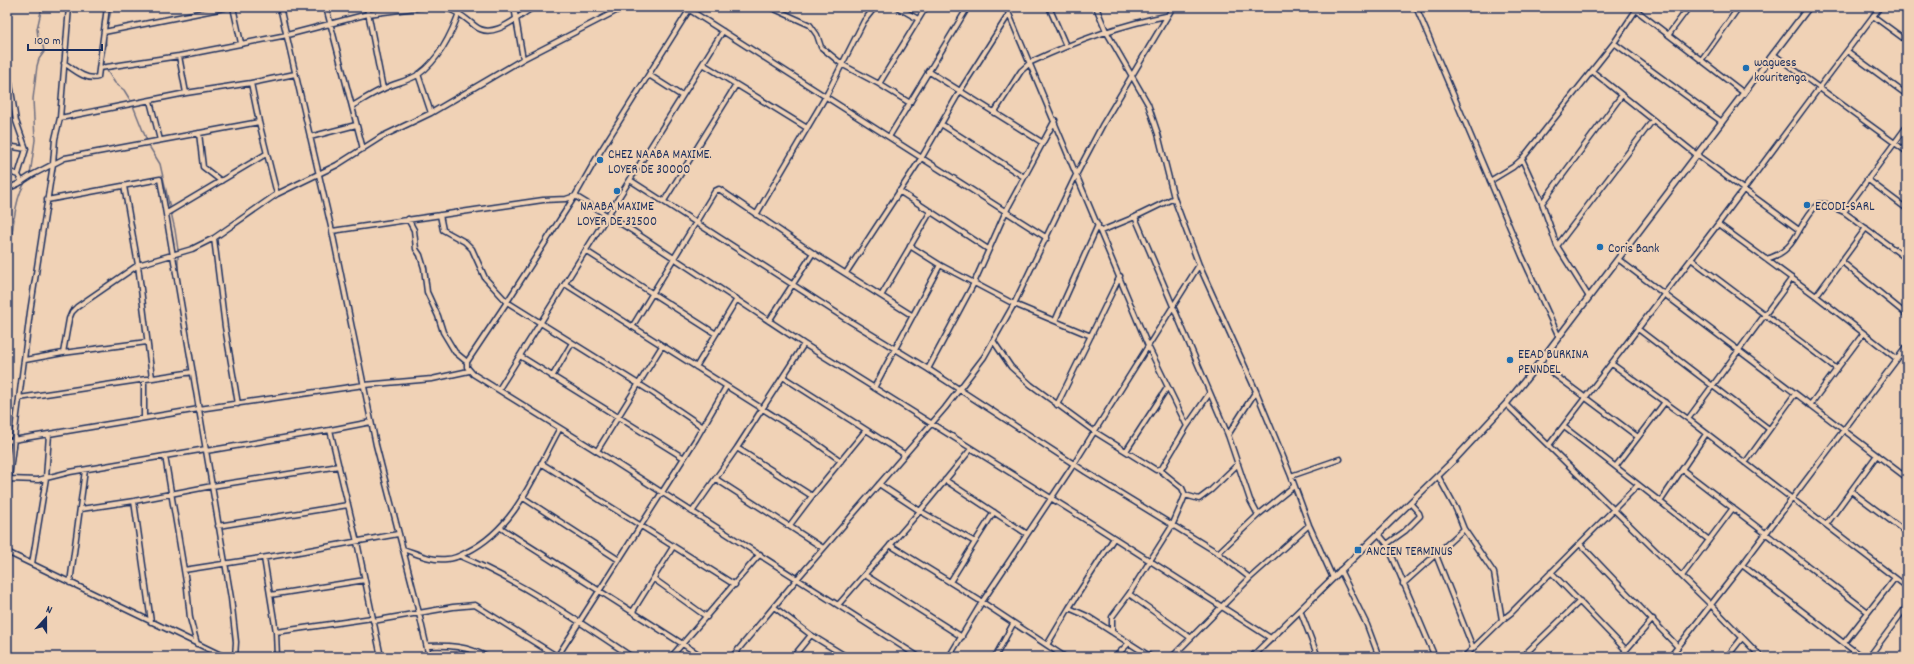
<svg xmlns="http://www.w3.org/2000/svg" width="1914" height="664" font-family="Dekko,sans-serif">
	<rect width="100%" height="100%" fill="#f0d2b6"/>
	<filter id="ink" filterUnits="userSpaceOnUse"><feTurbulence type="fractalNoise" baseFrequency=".025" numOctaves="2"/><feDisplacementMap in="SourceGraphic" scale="8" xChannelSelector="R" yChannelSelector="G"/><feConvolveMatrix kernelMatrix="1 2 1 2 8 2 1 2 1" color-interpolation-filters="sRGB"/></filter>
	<g filter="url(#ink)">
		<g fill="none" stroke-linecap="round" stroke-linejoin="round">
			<!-- stream -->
			<path stroke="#6f6f81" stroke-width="1.5" d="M 106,31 L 112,7
				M 105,35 L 106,45 L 103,60 L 106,69 L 115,83 L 124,90 L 132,103 L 149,146 L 160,164 L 175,230 L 178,250 L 178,274
				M 30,175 L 35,140 L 33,99 L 37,66 L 39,59 L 44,52 L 43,46 L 38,37 L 37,29 L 42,7
				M 7,273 C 12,248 12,198 27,180"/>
			<!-- minor casing -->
			<g stroke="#1b2f5e" stroke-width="7">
				<path id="minor" d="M 233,7 L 241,43
					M 280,7 L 332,231 L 376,445 L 415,596 L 429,657
					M 326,7 L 363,149
					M 367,7 L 383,89
					M 443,7 C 458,12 463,16 475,26 C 493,41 518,16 534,7
					M 514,7 L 523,59
					M 685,7 L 1047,238
					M 691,7 L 600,152 L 575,196 L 507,302 L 467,362 L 467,367 L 473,374 L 616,463 L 919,657
					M 770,7 L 810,25 L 817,35 L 821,47 L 843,65 L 879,84 L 910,103
					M 897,7 L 918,19
					M 1006,7 L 1148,346 L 1187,426
					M 1049,7 L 1066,46
					M 1096,7 L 1106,31 L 1148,104 L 1158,134 L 1174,198 L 1199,265 L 1256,391 L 1291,476 L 1309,525 L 1333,578
					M 1416,7 L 1522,256 L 1559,337
					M 1636,10 L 1744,93
					M 1873,16 L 1907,41
					M 104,32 L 229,7
					M 1669,34 L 1689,7
					M 1614,43 L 1722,122
					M 1847,51 L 1907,95
					M 1773,54 L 1907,152
					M 179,56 L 186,93
					M 1702,59 L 1739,7
					M 64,63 C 73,69 86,81 98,77 L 107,7
					M 703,64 L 807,128
					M 100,68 L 179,56 L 287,35 L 368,14 L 423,7
					M 928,71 L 1043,143
					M 1592,71 L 1697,155 L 1799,230
					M 418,74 L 431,113
					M 649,75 L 682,96
					M 7,77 L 10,84 L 16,121 L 26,149 L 18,175
					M 879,84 L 926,7
					M 150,101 L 160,140
					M 352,106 C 363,100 373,93 385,88 C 395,83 409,81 419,74 C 440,59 453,31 461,7
					M 994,113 L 1021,71 L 1031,62 C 1074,42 1119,25 1166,16
					M 60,118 L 186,93 L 251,83
					M 941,124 L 1024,177
					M 199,133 L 203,167 L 221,181
					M 310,137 L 356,125
					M 889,137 L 968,7
					M 7,146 L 26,149
					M 1522,159 L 1542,203 L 1557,246 L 1589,297
					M 7,171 L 18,175 L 22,182
					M 1867,179 L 1907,209
					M 630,180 L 843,317 L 928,369 L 1086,472 L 1218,553 L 1250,578
					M 1490,181 L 1513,167 L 1522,159 L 1614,43 L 1638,7
					M 124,186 L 138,265 L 152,378
					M 7,189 L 18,184 L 32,175 L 65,158 L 259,122
					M 899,191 L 988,249
					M 277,194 L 259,122 L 251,83 L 295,74
					M 47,200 L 160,179 L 231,598 L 236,642 L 235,657
					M 664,201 L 736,85
					M 1542,203 L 1622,95
					M 1844,212 L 1907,259
					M 167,213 L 266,154
					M 440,215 L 443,230 L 465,242 L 472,249 L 485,278 L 507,302 L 653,393 L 703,427
					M 756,215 L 826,96 L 864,21 L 875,7
					M 1135,217 L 1228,435 L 1250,500 L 1258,515
					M 408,219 L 414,230 L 416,249 L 420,255 L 424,268 L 427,292 L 438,316 L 443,332 L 455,352 L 467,362
					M 1718,224 L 1816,296 L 1897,359
					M 332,231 L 543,200 L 566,199 L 575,196 L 633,231 L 804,344 L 1094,525 L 1272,639
					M 1101,231 L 1135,217 L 1174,198
					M 214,238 L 225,327 L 238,404
					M 910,246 L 940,265 L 1014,304 L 1091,336
					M 1557,246 L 1653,120
					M 586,251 L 716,334
					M 1618,259 L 1907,478
					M 1691,259 L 1837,369
					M 1766,259 C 1799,251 1796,224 1818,204 L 1826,204 L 1844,212 L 1907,126
					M 1841,261 L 1907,315
					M 846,273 L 922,157 L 960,91 L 1009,14
					M 565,284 L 812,440 L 841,461
					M 881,296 L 931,211
					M 1816,296 L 1866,228
					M 769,321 L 813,253
					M 1055,321 L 1098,225
					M 632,327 L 715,191 L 719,189 L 813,253 L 913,316
					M 1638,329 L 1769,429
					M 994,342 L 1011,367 L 1031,385 L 1095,432 L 1156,470 L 1162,468 L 1187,426 L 1209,394
					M 63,353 L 69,319 L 72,312 L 77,307 L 138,265 L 192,249 L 214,238 L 277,194 L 337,165 L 381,137 L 431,113 L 523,59 L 624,7
					M 520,356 L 684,458
					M 25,360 L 63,353 L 147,342
					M 1539,363 L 1638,437
					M 1612,364 L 1688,419 L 1907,587
					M 696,367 L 737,299
					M 928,369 L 974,283 L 1006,211 L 1055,120
					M 552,377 L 572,343
					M 783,377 L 904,454
					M 874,388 L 940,265
					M 499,389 L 723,31
					M 19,398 L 193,372
					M 1506,404 L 1710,604 L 1761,657
					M 1057,405 L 1120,276
					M 1810,405 L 1863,334
					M 144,418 L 144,380
					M 1688,419 L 1792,278
					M 1564,427 C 1613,464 1660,502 1709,540
					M 330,430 L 371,422
					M 1228,435 L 1256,391
					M 7,441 L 199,409 L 364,385 L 432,379 L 469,371
					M 1549,445 L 1718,224 L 1819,88 L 1880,7
					M 737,448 L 812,496
					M 206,451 L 330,430 L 357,542 L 381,657
					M 597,451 L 662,346
					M 1126,451 L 1167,388
					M 165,456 L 187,588 L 190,618 L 197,644
					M 541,463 L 735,585
					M 1745,463 L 1795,394
					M 1616,466 L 1665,402
					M 1683,470 L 1868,612
					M 1291,476 L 1340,459
					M 1438,476 L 1456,509 L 1464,529 L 1494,573 L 1502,620
					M 9,479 L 38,480 L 70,472 L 206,449
					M 716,479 L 823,548
					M 945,480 L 1027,534
					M 879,484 L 920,511 L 975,542 L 950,582
					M 1851,491 L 1907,533
					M 7,494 L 30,312 L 53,164 L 55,139 L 60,118 L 69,7
					M 1185,495 L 1199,499 L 1211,490 L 1238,464
					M 522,497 L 619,560
					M 134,501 L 151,622
					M 1660,502 L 1706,434
					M 81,509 L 134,501 L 212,486 L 339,466
					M 692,512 L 737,448 L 804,344
					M 790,525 L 812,496 L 866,430
					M 1826,525 L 1877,455
					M 218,526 L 348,505
					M 501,528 L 703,657
					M 1378,533 L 1387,544 L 1435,657
					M 975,542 L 994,512
					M 1387,544 L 1405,531 L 1420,516 L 1419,513 L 1410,503
					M 1580,544 L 1678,647
					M 890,545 L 982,602 L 1065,657
					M 403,549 C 418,554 431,561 447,559 C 454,559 460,556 467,552 C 516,528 535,473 560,428
					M 7,552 L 225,657
					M 1218,553 L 1258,515 L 1294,486
					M 1436,555 L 1473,648
					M 460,556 C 521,582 577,620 632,657
					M 264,558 L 276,632 L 277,657
					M 32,564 L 46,478 L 49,434
					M 1742,565 L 1862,657
					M 184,570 L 293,553 L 398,534
					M 1340,570 L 1367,625 L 1379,657
					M 1551,572 L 1626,650 L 1653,619
					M 865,575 L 962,637
					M 1682,576 L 1733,508
					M 654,579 L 707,617
					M 70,583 L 85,470
					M 1403,584 L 1464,529
					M 1129,594 L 1191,638
					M 270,595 L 365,580
					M 838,605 L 920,511 L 971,449
					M 774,607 L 811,635 L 847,657
					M 1069,608 L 1087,616 L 1151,657
					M 1300,610 L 1318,657
					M 633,611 L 673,547
					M 373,621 L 453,607 L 475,605 L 558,657
					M 276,632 L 372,618
					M 1112,632 L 1112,617 L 1129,594 L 1172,526 L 1182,503 L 1185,495 L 1182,488 L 1160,470
					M 1844,643 L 1895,578
					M 1047,645 L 1069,608 L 1114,538
					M 427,646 C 448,645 468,646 487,657
					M 557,657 L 696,439 L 726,387
					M 671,657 L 760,554
					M 732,657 L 797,579 L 945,408 L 984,357 L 1014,304 L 1076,175 L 1103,124 L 1173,7
					M 793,657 L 811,635
					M 949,657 L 982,602 L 1074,464 L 1199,265
					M 995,657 L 1013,624
					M 1115,657 L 1128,644
					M 1172,657 L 1250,578 L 1309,525
					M 1464,657 L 1502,620 L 1511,613 L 1638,485
					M 1522,657 L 1580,601
					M 1621,657 L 1626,650
					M 1670,657 L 1742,565 L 1907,346
					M 1727,657 L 1742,638
					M 1869,657 L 1907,606
					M 1905,657 L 1907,655"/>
			</g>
			<!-- tertiary casing -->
			<g stroke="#1b2f5e" stroke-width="8">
				<path id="tertiary" d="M 1252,657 L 1455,459 L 1506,404 L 1539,363 L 1809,7"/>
			</g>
			<!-- minor -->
			<use href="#minor" stroke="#f0d2b6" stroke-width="4"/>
			<!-- tertiary -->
			<use href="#tertiary" stroke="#f0d2b6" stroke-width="5"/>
		</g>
	</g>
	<!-- markers -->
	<g fill="#1f6fb2" stroke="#f0d2b6" stroke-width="1.5">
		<circle cx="1746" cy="68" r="4"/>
		<circle cx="600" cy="160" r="4"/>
		<circle cx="617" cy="191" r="4"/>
		<circle cx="1807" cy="205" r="4"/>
		<circle cx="1600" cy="247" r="4"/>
		<circle cx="1510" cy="360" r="4"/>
		<rect x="1354" y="546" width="8" height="8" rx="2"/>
	</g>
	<g text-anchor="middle" stroke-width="4" stroke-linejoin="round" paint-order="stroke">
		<!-- poi labels -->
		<g font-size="13" fill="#1b2f5e" stroke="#f0d2b6" text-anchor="start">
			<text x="1754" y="66">waguess<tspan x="1754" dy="15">kouritenga</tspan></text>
			<text x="608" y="158">CHEZ NAABA MAXIME.<tspan x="608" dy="15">LOYER DE 30000</tspan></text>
			<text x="617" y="210" text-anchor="middle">NAABA MAXIME<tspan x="617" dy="15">LOYER DE 32500</tspan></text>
			<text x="1815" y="210">ECODI-SARL</text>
			<text x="1608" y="252">Coris Bank</text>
			<text x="1518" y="358">EEAD BURKINA<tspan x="1518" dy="15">PENNDEL</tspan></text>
			<text x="1366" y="555">ANCIEN TERMINUS</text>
		</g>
	</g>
	<!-- margin -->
	<rect width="1914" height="664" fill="none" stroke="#f0d2b6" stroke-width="24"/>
	<rect x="12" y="12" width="1890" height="640" fill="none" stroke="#1b2f5e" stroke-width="1.5" filter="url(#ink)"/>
	<!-- north arrow -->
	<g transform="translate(46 618) rotate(21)" stroke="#f0d2b6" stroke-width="3" paint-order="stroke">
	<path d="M0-3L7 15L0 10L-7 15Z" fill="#1b2f5e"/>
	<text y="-6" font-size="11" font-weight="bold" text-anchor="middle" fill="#1b2f5e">N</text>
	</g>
	<!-- scale -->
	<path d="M28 44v6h74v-6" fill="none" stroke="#1b2f5e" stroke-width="2"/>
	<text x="34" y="44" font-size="12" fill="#1b2f5e" stroke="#f0d2b6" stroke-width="3" paint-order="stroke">100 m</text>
</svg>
